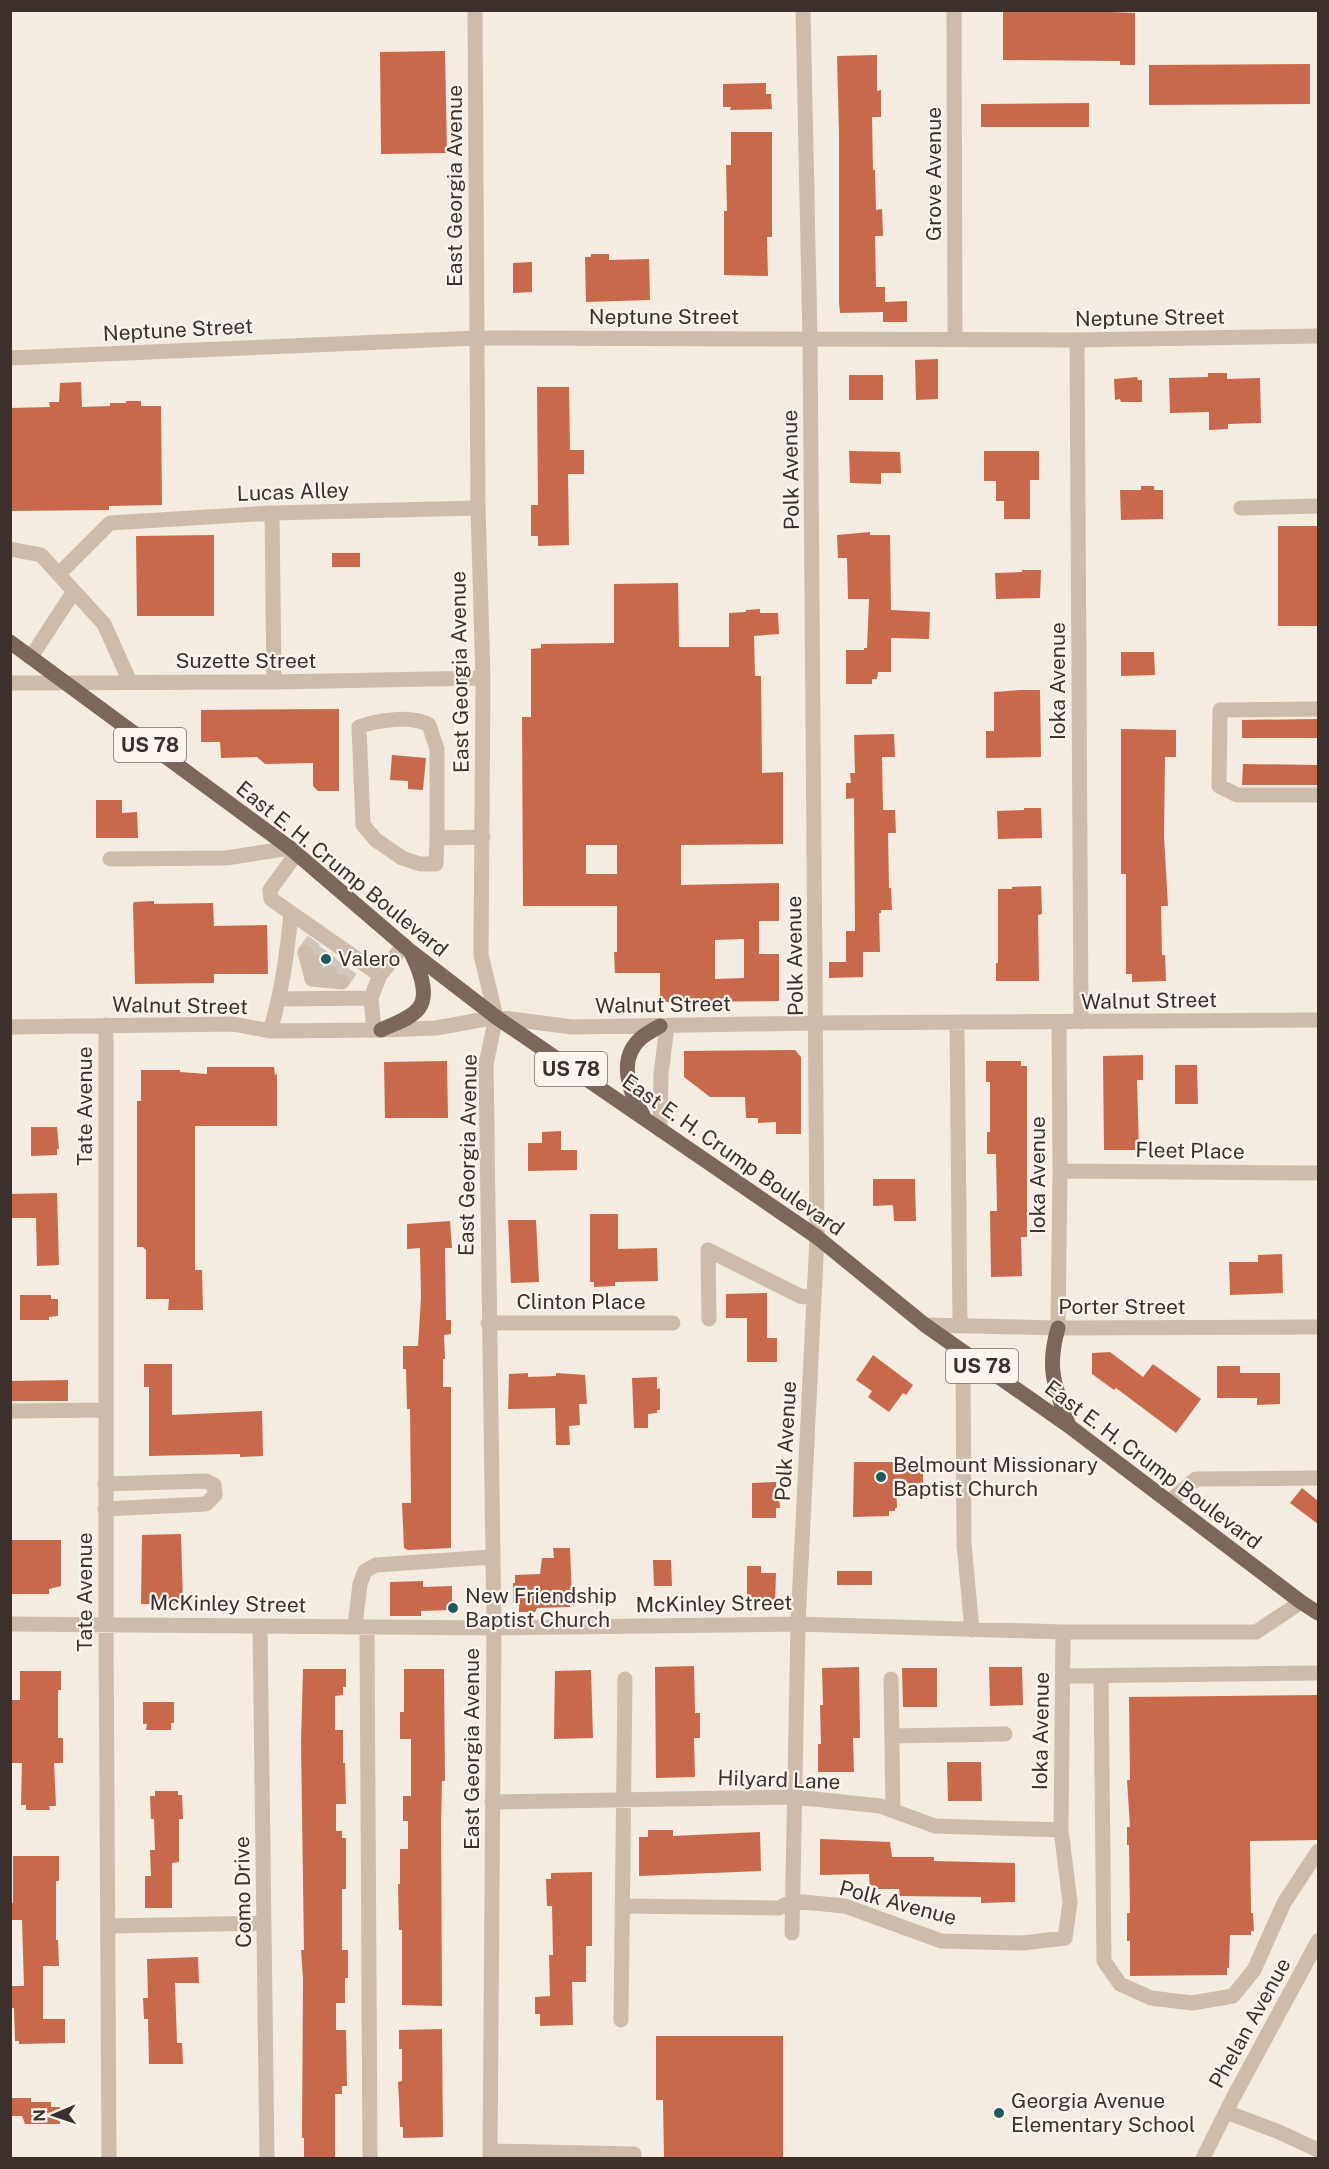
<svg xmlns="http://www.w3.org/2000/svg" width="1329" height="2169" font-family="'Public Sans',sans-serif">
	<rect width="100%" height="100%" fill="#f4ebe1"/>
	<!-- building -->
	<path fill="#c8694b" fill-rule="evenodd" d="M 1059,10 L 1135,13 L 1135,65 L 1120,65 L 1120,61 L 1003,60 L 1003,11 Z
		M 445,51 L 447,153 L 381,154 L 380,52 Z
		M 877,55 L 877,91 L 881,90 L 881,117 L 872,117 L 873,170 L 875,170 L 876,210 L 882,209 L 883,236 L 875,236 L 876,287 L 885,287 L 885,302 L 907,301 L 907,322 L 883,322 L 883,312 L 840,313 L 839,303 L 839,133 L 837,56 Z
		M 1310,64 L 1310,104 L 1149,105 L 1149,65 Z
		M 766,83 L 766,94 L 771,94 L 772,109 L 730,110 L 731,107 L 723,107 L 723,84 Z
		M 1089,103 L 1089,127 L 981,127 L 981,104 Z
		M 731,132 L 772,132 L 772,237 L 767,237 L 768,276 L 724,275 L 724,211 L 727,211 L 726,165 L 731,165 Z
		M 591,254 L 609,254 L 609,260 L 649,259 L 650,300 L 586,302 L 585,257 L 591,257 Z
		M 532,262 L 532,292 L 513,293 L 513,263 Z
		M 938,359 L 938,399 L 916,400 L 915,360 Z
		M 1208,373 L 1227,373 L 1227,379 L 1260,378 L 1261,423 L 1228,424 L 1228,429 L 1209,430 L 1209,412 L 1170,413 L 1169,378 L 1208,377 Z
		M 849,375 L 883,375 L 883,400 L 849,400 Z
		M 1137,377 L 1138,380 L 1142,380 L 1142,402 L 1121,402 L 1120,399 L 1115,400 L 1114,379 Z
		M 81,382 L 82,407 L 110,406 L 110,403 L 126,403 L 126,401 L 141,401 L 141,406 L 161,406 L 162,505 L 109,506 L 109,510 L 10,511 L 10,408 L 50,407 L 49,402 L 59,402 L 60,383 Z
		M 537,387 L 569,387 L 570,450 L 584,450 L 584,474 L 568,474 L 569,545 L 538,546 L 538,536 L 531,536 L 531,505 L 538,505 Z
		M 849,451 L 900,452 L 901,473 L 881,473 L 881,484 L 850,483 Z
		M 984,451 L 1039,451 L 1039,480 L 1030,480 L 1030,519 L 1004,519 L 1004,501 L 996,501 L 996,481 L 984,481 Z
		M 1141,486 L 1154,486 L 1154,490 L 1163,490 L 1163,519 L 1121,520 L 1120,490 L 1141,490 Z
		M 1278,526 L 1318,526 L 1318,626 L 1278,626 Z
		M 870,532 L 870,535 L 890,535 L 891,610 L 930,612 L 929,639 L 891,638 L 891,672 L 878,672 L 877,679 L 872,679 L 872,684 L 846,684 L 846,650 L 864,650 L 864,648 L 867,648 L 869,599 L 848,599 L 847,558 L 838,558 L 837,535 Z
		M 214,535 L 214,616 L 137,616 L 136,536 Z
		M 332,553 L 360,553 L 360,567 L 332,567 Z
		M 1022,570 L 1041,570 L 1040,598 L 996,599 L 995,573 L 1022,572 Z
		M 678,583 L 679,647 L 729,647 L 729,613 L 746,612 L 746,610 L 760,609 L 760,613 L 778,613 L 779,634 L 754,636 L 755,676 L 761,676 L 762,773 L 783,772 L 783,844 L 681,845 L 681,885 L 779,883 L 779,921 L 759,921 L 759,954 L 779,954 L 779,1001 L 660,1002 L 660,973 L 615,973 L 614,952 L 617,952 L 617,906 L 523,906 L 522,717 L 531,717 L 531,649 L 541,648 L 541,644 L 614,643 L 614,584 ZM 586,845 L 617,845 L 617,874 L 586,874 ZM 744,939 L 744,978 L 715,979 L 715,940 Z
		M 1121,652 L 1154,652 L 1155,675 L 1121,676 Z
		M 1021,690 L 1040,690 L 1041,757 L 986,758 L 986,731 L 994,731 L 994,692 Z
		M 339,709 L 339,791 L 318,791 L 313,786 L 313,763 L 265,764 L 257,757 L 221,758 L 220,742 L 201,742 L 201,710 Z
		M 1318,719 L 1318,738 L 1242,738 L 1242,720 Z
		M 1121,729 L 1176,730 L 1176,757 L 1165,757 L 1164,836 L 1168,906 L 1161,906 L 1162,955 L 1165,955 L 1166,981 L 1132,982 L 1132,974 L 1126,974 L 1126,874 L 1121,874 Z
		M 894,734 L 895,757 L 882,757 L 883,810 L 895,810 L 896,833 L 888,833 L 889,888 L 891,888 L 892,910 L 881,910 L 881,913 L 879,913 L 880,952 L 863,952 L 863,977 L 829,978 L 829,962 L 846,962 L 846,931 L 855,931 L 854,798 L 846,799 L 846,783 L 851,783 L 850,773 L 855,773 L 854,735 Z
		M 392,755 L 426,758 L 423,790 L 408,789 L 408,781 L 390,780 Z
		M 1243,764 L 1318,765 L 1318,785 L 1242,785 Z
		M 96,800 L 122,800 L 122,813 L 137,812 L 138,838 L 96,838 Z
		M 1024,808 L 1041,808 L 1042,838 L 998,839 L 997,811 L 1024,810 Z
		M 1041,886 L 1042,914 L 1038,915 L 1039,981 L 996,981 L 996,963 L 998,963 L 998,889 L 1012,889 L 1012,887 Z
		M 154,901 L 154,904 L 213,903 L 214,926 L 267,925 L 268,974 L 214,974 L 214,983 L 135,984 L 133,904 L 134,902 Z
		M 795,1050 L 801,1057 L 801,1134 L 776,1134 L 776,1122 L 758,1123 L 758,1118 L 746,1118 L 745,1097 L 710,1097 L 684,1077 L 684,1051 Z
		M 1143,1055 L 1143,1080 L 1137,1080 L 1139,1150 L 1104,1150 L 1103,1056 Z
		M 447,1061 L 448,1118 L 385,1118 L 384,1062 Z
		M 986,1061 L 1021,1061 L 1021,1066 L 1027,1066 L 1027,1237 L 1021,1237 L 1022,1276 L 991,1277 L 990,1211 L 997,1211 L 996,1154 L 987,1154 L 987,1132 L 990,1132 L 990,1082 L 986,1082 Z
		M 1175,1065 L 1197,1065 L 1198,1104 L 1175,1104 Z
		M 207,1067 L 274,1067 L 275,1075 L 277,1074 L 277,1126 L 195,1126 L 195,1270 L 202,1270 L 203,1310 L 168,1310 L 169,1299 L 146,1299 L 146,1250 L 143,1247 L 137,1247 L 137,1101 L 141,1101 L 141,1070 L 180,1070 L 180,1072 L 207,1074 Z
		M 31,1127 L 57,1127 L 59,1149 L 57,1149 L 57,1155 L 31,1156 Z
		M 561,1131 L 561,1150 L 577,1150 L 577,1170 L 528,1171 L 528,1143 L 542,1143 L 542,1132 Z
		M 873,1179 L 915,1179 L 916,1221 L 894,1221 L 893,1205 L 873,1206 Z
		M 57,1193 L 59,1265 L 37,1266 L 36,1218 L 10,1218 L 10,1194 Z
		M 590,1214 L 618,1214 L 618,1249 L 657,1248 L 658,1281 L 615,1282 L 615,1286 L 594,1287 L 594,1282 L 590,1282 Z
		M 508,1220 L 536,1220 L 539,1282 L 511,1283 Z
		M 450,1221 L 452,1248 L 445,1248 L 446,1320 L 451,1320 L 451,1334 L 444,1335 L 445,1359 L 443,1359 L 443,1387 L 451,1387 L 451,1548 L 408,1550 L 404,1548 L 402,1503 L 411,1503 L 410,1409 L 407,1409 L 406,1369 L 403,1369 L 403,1346 L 418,1346 L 421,1297 L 420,1248 L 407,1249 L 407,1224 Z
		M 1282,1254 L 1283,1293 L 1230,1295 L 1229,1262 L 1258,1262 L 1258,1255 Z
		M 767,1293 L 767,1338 L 777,1338 L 777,1362 L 747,1362 L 747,1318 L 726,1318 L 726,1294 Z
		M 20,1295 L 51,1295 L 51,1299 L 58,1299 L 58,1316 L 49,1317 L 49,1320 L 20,1320 Z
		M 1110,1352 L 1143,1377 L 1153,1364 L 1201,1399 L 1176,1433 L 1116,1388 L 1114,1390 L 1092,1374 L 1092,1353 Z
		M 873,1355 L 913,1385 L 906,1395 L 903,1393 L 889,1412 L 868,1397 L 872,1391 L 856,1380 Z
		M 144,1364 L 172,1364 L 172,1415 L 262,1411 L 263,1456 L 240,1457 L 240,1454 L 149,1456 L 149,1387 L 144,1387 Z
		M 1217,1366 L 1240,1366 L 1240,1373 L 1280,1373 L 1280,1404 L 1257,1405 L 1257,1398 L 1217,1398 Z
		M 528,1373 L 528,1377 L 556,1376 L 556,1373 L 585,1375 L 587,1404 L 579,1404 L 580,1425 L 569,1426 L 570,1445 L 556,1445 L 555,1408 L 508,1409 L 509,1374 Z
		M 657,1377 L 657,1389 L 660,1388 L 660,1410 L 657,1410 L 657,1413 L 648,1414 L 648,1428 L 634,1428 L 632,1378 Z
		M 68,1380 L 68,1401 L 10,1401 L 10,1381 Z
		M 854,1462 L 923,1462 L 923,1483 L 896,1484 L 897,1508 L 895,1508 L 895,1511 L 889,1511 L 889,1516 L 853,1517 Z
		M 776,1482 L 776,1495 L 779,1495 L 780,1508 L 776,1508 L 776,1518 L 752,1518 L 752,1483 Z
		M 1302,1488 L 1318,1501 L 1318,1524 L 1290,1503 Z
		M 181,1534 L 183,1604 L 141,1604 L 142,1535 Z
		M 10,1540 L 61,1540 L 61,1586 L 49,1589 L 49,1594 L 10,1594 Z
		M 553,1548 L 570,1548 L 572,1598 L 570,1598 L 570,1607 L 537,1608 L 535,1612 L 519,1612 L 519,1603 L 513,1603 L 513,1583 L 515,1583 L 515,1575 L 540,1574 L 542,1558 L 554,1558 Z
		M 653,1560 L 671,1560 L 672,1586 L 654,1586 Z
		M 747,1566 L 761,1566 L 761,1573 L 776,1573 L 775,1603 L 747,1603 Z
		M 837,1571 L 872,1571 L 872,1585 L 837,1585 Z
		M 423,1581 L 423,1587 L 452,1586 L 452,1610 L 421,1611 L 421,1616 L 390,1616 L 390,1582 Z
		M 694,1666 L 695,1713 L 700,1713 L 700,1738 L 694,1738 L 695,1777 L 656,1778 L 655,1667 Z
		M 859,1667 L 860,1738 L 853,1738 L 854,1772 L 818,1772 L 818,1744 L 821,1744 L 820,1705 L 823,1705 L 822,1668 Z
		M 989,1667 L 1022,1667 L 1023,1705 L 990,1706 Z
		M 902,1668 L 937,1668 L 937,1707 L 903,1707 Z
		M 303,1669 L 346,1669 L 346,1687 L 343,1687 L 343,1695 L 335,1696 L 335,1730 L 343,1730 L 343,1763 L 345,1763 L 346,1804 L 336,1804 L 336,1831 L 342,1831 L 342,1838 L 346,1838 L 346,1889 L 342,1889 L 342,1950 L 348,1950 L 348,1978 L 345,1978 L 345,2003 L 336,2003 L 336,2030 L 346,2030 L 347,2086 L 342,2086 L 342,2094 L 335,2094 L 335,2158 L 304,2158 L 304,2138 L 302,2138 L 303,1978 L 301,1950 L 304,1950 L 301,1743 Z
		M 404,1669 L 444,1669 L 445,1781 L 442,1781 L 441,1822 L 442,2006 L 402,2005 L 402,1930 L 399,1930 L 398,1884 L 400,1884 L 400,1849 L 408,1849 L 408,1821 L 403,1821 L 403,1796 L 411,1796 L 411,1739 L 400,1739 L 400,1712 L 404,1712 Z
		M 591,1670 L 593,1738 L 554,1739 L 555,1671 Z
		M 20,1671 L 61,1671 L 61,1690 L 58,1690 L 58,1738 L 63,1738 L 63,1763 L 54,1763 L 56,1806 L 49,1806 L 50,1810 L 26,1810 L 26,1805 L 21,1805 L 22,1763 L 10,1763 L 10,1700 L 20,1700 Z
		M 1318,1695 L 1318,1840 L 1250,1841 L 1251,1913 L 1253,1913 L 1254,1931 L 1251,1931 L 1251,1935 L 1230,1935 L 1229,1968 L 1227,1968 L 1227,1975 L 1130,1976 L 1130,1941 L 1127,1941 L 1127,1913 L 1130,1913 L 1129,1845 L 1127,1845 L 1127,1827 L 1130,1827 L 1127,1780 L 1130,1780 L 1129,1697 Z
		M 143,1702 L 174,1702 L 174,1723 L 171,1723 L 171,1730 L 146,1730 L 147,1724 L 143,1724 Z
		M 947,1762 L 981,1762 L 982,1801 L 948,1801 Z
		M 155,1791 L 178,1791 L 178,1795 L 182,1795 L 183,1819 L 179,1819 L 179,1862 L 172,1863 L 172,1908 L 145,1908 L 145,1876 L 151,1876 L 150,1850 L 155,1850 L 154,1819 L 151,1819 L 150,1796 L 155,1796 Z
		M 648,1830 L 673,1830 L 673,1836 L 760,1832 L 761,1871 L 639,1876 L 639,1837 L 648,1837 Z
		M 820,1839 L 890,1842 L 892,1857 L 934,1857 L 934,1861 L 1015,1863 L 1015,1902 L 981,1903 L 981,1897 L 900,1896 L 899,1889 L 870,1889 L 869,1874 L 820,1875 Z
		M 13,1856 L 59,1856 L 59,1881 L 56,1881 L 56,1940 L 58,1940 L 59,1966 L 43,1966 L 43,2019 L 65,2019 L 65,2043 L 19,2044 L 19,2041 L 15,2041 L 14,2008 L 10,2008 L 10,1986 L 24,1986 L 22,1920 L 10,1920 L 10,1903 L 13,1903 Z
		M 592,1872 L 592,1946 L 586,1946 L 586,1982 L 572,1982 L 573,2025 L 540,2026 L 540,2014 L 535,2014 L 535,1997 L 550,1996 L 549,1955 L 553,1955 L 552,1906 L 547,1906 L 546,1879 L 551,1879 L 551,1873 Z
		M 198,1957 L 199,1983 L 175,1983 L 177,2043 L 182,2043 L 183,2064 L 149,2064 L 148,2019 L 144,2019 L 143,1998 L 148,1998 L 147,1959 Z
		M 442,2029 L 443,2137 L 403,2138 L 403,2127 L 400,2127 L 399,2099 L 398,2082 L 402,2081 L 402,2049 L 399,2049 L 399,2030 Z
		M 656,2036 L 783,2036 L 783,2158 L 664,2158 L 663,2100 L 656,2100 Z
		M 10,2098 L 31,2098 L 31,2102 L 51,2102 L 51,2107 L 60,2107 L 60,2124 L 25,2124 L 22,2116 L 10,2116 Z"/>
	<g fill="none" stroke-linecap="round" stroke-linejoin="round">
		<!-- minor-tunnel -->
		<path stroke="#cfc6bd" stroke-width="15" stroke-dasharray="15 8" stroke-linecap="butt" d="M 305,952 L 315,938
			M 316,962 L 327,947
			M 330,973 L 342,958
			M 342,982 L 353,966"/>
		<!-- minor -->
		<path stroke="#cdbbac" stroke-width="15" d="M 475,10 L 478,508 L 483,678 L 481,955 L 496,1017 L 486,1064 L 494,1628 L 490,2158
			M 954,10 L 955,338
			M 1077,340 L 1081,1022
			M 10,358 L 477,338 L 1077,340 L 1318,336
			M 1241,508 L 1318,506
			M 272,513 L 274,682
			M 10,549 L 41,555 L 104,624 L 130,682
			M 59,574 L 110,523 L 272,513 L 478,508
			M 31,657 L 74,591
			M 10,683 L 274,682 L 483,678
			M 1318,709 L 1220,710 L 1219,786 L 1237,795 L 1318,795
			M 437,838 L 437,749 L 429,725 C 412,715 377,720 359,727 L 363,825 L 376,840 L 402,858 L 420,864 L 436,864 L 437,838 L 483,837
			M 296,854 L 270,890 L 271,899 L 380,975
			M 110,859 L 226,858 L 290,848
			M 305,952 L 312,979 L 316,962
			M 330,973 L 312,979 L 342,982
			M 280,999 L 371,998
			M 957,1023 L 960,1325
			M 106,1025 L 106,1624 L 109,2158
			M 10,1027 L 233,1024 L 270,1031 L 381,1030 L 436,1028 L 496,1017 L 572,1027 L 817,1023 L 1318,1020
			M 374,1030 L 371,998 L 380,975 L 404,945
			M 270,1031 C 282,992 287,954 291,913
			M 660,1130 L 661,1074 L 667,1026
			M 1060,1171 L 1318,1173
			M 709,1319 L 708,1250 L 800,1296 L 814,1298
			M 488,1323 L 673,1323
			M 925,1325 L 1058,1328 L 1318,1327
			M 1058,1328 L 1060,1171 L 1059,1022
			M 963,1353 L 964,1544 L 972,1630
			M 10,1411 L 105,1410
			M 105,1484 L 206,1481 L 214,1485 L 215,1495 L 206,1504 L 105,1509
			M 1169,1502 L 1196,1479 L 1318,1478
			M 10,1624 L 494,1628 L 798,1624 L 1063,1632 L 1256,1632 L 1301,1602
			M 260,1626 L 267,2158
			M 355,1626 L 360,1584 L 365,1571 L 376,1565 L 492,1557
			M 367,1627 L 370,2158
			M 1063,1676 L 1318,1673
			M 1101,1676 L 1104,1961 L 1120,1984 L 1151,1998 L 1192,2003 L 1233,1996 L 1254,1970 L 1284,1903 L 1318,1851
			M 891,1679 L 893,1810
			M 892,1736 L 1005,1734
			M 492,1802 L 795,1797 L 880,1806 L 935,1826 L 1061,1830
			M 622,1906 L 779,1908 L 792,1901 L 845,1906 L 941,1941 L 1023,1943 L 1065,1938 L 1070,1902 L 1061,1830 L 1063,1632
			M 109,1926 L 264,1923
			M 792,1933 L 798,1624 L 817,1237 L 810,339 L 803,10
			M 621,2020 L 625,1679
			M 1226,2112 L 1279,2132 L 1318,2150
			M 490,2151 L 634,2154 L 634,2158
			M 1203,2158 L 1233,2098 L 1318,1941"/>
		<!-- major -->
		<path stroke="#7d675c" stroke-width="15" d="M 10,642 L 290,848 L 409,950 L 496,1017 L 817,1237 L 925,1325 L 1069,1426 L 1301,1602 L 1318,1613
			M 381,1030 C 393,1024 411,1019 419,1008 C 430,993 418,967 411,953
			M 643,1115 C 630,1094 617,1060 640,1039 C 645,1034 653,1030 660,1026
			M 1058,1328 C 1046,1370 1055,1386 1069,1426"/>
	</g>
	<!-- markers -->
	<g fill="#1f5a5e" stroke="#fbf5ee" stroke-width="2">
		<circle cx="326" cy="959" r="6"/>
		<circle cx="881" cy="1477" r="6"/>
		<circle cx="453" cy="1608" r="6"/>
		<circle cx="999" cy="2113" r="6"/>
	</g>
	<g text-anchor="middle" stroke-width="4.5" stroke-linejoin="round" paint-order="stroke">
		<!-- shield labels -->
		<g fill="#fbf5ee" stroke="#756b66" stroke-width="1.5">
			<rect x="114" y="728" width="72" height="34" rx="4.5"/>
			<rect x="535" y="1052" width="72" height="34" rx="4.5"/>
			<rect x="946" y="1349" width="72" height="34" rx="4.5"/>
		</g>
		<g font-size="20" font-weight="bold" fill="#3b302b">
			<text x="150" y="752">US 78</text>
			<text x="571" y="1076">US 78</text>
			<text x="982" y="1373">US 78</text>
		</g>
		<!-- street labels -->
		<g font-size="21" fill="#3b302b" stroke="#fbf5ee">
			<text transform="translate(934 174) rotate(-90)" y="7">Grove Avenue</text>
			<text transform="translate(455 186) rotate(-90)" y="7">East Georgia Avenue</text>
			<text x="664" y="324">Neptune Street</text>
			<text transform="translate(1150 318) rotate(-1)" y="7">Neptune Street</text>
			<text transform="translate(178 330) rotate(-3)" y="7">Neptune Street</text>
			<text transform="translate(791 470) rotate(-91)" y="7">Polk Avenue</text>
			<text transform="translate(293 492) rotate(-2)" y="7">Lucas Alley</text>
			<text x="246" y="668">Suzette Street</text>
			<text transform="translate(460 672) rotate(-91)" y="7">East Georgia Avenue</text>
			<text transform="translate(1058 681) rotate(-90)" y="7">Ioka Avenue</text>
			<text transform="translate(342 869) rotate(39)" y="7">East E. H. Crump Boulevard</text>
			<text transform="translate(795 956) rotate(-91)" y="7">Polk Avenue</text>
			<text transform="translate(1149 1001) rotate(-1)" y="7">Walnut Street</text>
			<text transform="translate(663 1005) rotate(-1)" y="7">Walnut Street</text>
			<text transform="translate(180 1006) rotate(1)" y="7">Walnut Street</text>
			<text transform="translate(85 1106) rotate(-90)" y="7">Tate Avenue</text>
			<text transform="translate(1190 1151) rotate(1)" y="7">Fleet Place</text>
			<text transform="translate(468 1155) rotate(-89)" y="7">East Georgia Avenue</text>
			<text transform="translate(733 1155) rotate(35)" y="7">East E. H. Crump Boulevard</text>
			<text transform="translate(1038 1175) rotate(-90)" y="7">Ioka Avenue</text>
			<text x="581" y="1309">Clinton Place</text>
			<text x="1122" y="1314">Porter Street</text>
			<text transform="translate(786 1441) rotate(-87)" y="7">Polk Avenue</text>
			<text transform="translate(1153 1465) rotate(37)" y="7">East E. H. Crump Boulevard</text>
			<text transform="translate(85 1592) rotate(-90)" y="7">Tate Avenue</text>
			<text transform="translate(228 1604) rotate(1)" y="7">McKinley Street</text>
			<text transform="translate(714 1604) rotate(-1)" y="7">McKinley Street</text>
			<text transform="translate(1041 1731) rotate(-89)" y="7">Ioka Avenue</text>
			<text transform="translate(472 1749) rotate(-90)" y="7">East Georgia Avenue</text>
			<text transform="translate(779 1780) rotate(2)" y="7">Hilyard Lane</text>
			<text transform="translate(243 1892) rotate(-91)" y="7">Como Drive</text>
			<text transform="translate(898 1903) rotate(15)" y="7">Polk Avenue</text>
			<text transform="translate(1250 2023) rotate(-61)" y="7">Phelan Avenue</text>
		</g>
		<!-- poi labels -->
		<g font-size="21" fill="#3b302b" stroke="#fbf5ee" text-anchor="start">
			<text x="338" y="966">Valero</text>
			<text x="893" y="1472">Belmount Missionary<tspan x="893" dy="24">Baptist Church</tspan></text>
			<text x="465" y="1603">New Friendship<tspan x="465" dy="24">Baptist Church</tspan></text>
			<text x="1011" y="2108">Georgia Avenue<tspan x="1011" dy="24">Elementary School</tspan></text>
		</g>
	</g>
	<!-- border -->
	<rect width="1329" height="2169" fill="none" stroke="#3b302b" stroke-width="24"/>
	<!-- north arrow -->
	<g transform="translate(54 2115) rotate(268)" stroke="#fbf5ee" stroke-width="4.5" paint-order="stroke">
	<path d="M0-4.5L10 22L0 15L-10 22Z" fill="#3b302b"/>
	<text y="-9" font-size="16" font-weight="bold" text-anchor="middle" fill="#3b302b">N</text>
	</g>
</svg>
